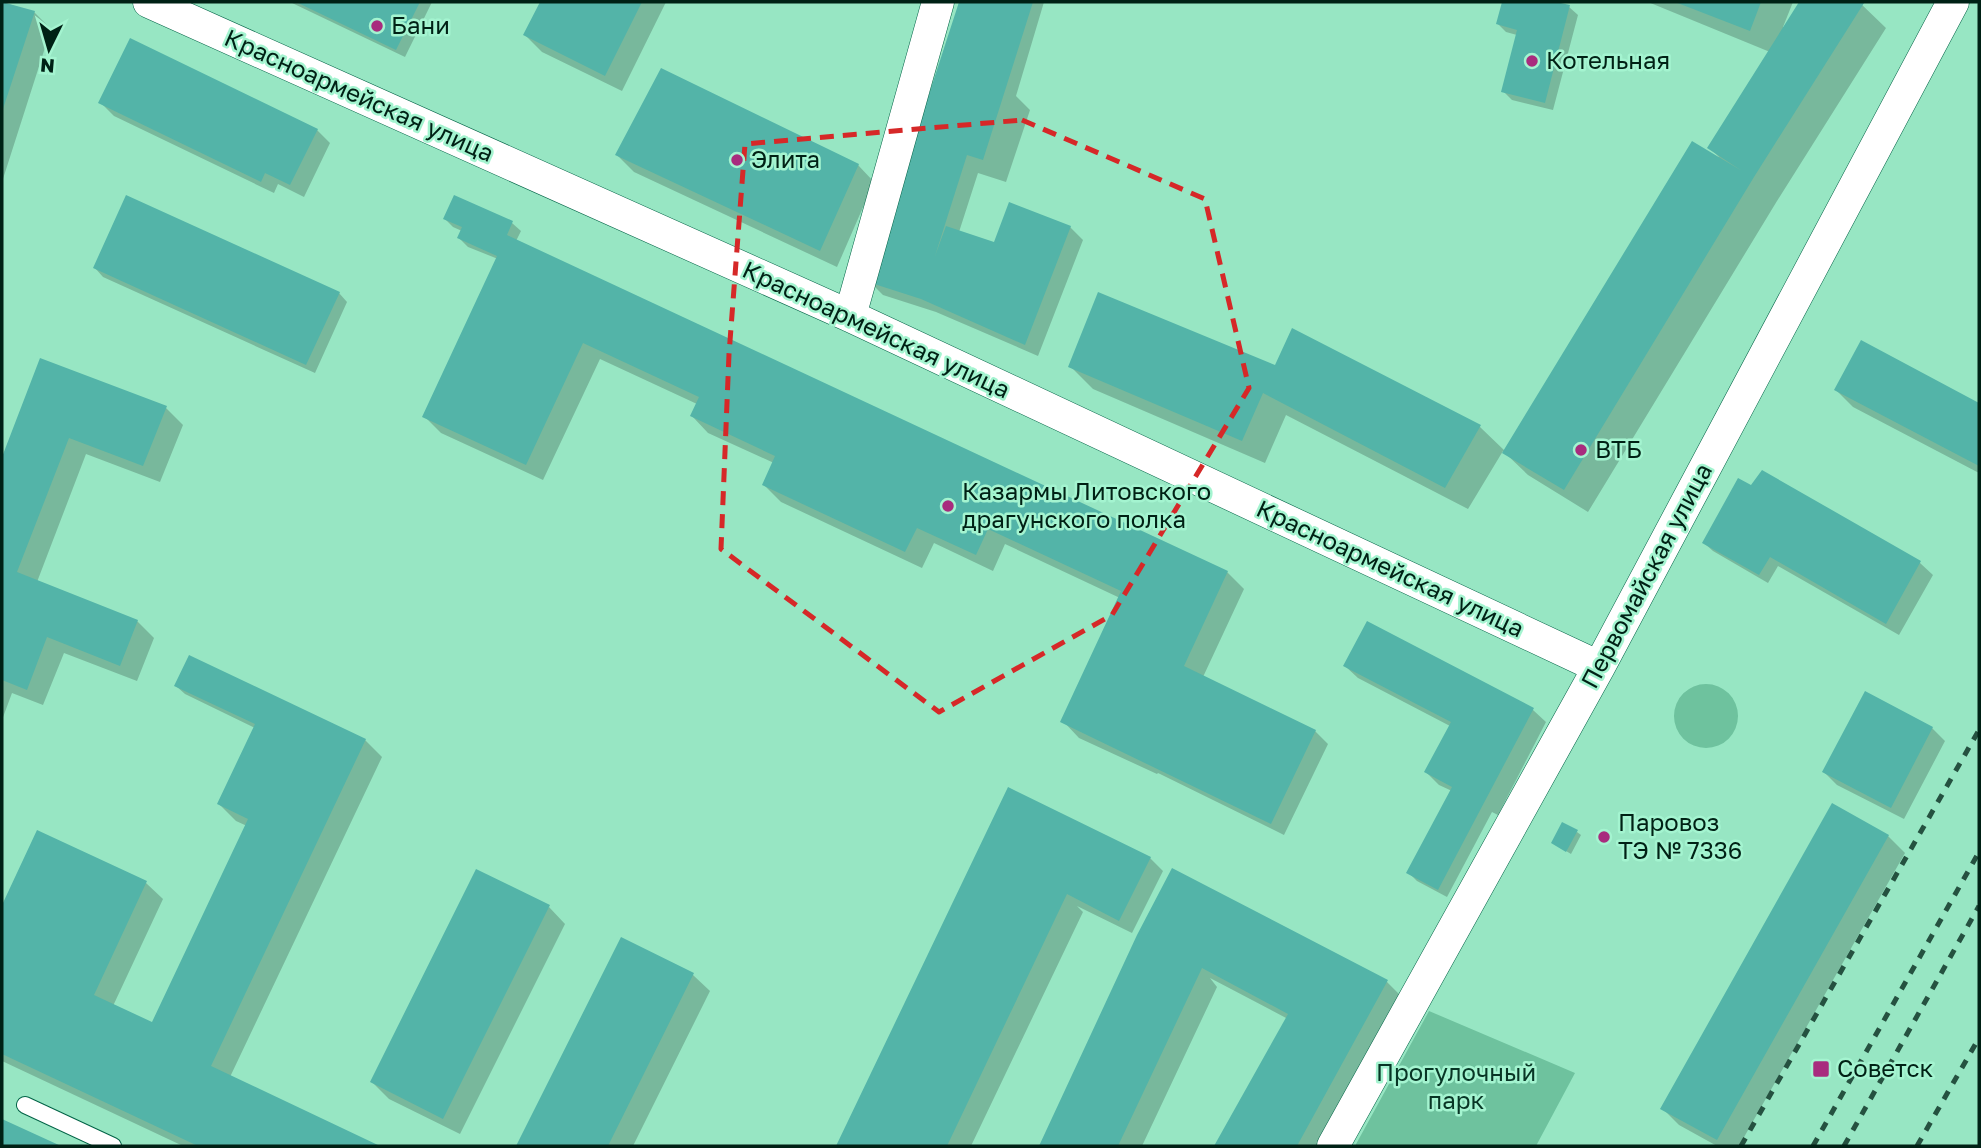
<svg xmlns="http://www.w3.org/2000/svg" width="1981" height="1148" font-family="'Golos Text',sans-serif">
	<rect width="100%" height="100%" fill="#97e6c3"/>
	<!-- green -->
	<path fill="#6ec29e" d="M1674 716a32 32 0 1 1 64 0a32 32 0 1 1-64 0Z
		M 1429,1011 L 1575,1073 L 1536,1146 L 1355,1146 Z"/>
	<!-- shadow -->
	<path fill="#0003" d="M 2,2 L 34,12 L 51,29 L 2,182 Z
		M 290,2 L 432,2 L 405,57 Z
		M 542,2 L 666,2 L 622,91 L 542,52 L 525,35 Z
		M 961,2 L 1044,2 L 1016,96 L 1030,110 L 1006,182 L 978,173 L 959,232 L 995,244 L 1070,227 L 1083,240 L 1038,356 L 936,312 L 883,295 L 870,282 Z
		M 1504,2 L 1549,2 L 1569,7 L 1578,15 L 1553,110 L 1512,100 L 1503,91 L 1517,35 L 1506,32 L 1498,24 Z
		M 1648,2 L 1793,2 L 1783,27 L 1785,27 L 1801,2 L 1859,2 L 1886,28 L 1777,201 L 1588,512 L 1528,475 L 1503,451 L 1468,509 L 1286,415 L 1265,463 L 1093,389 L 1070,366 L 1276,367 L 1293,330 L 1480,427 L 1505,451 L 1719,157 L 1709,147 L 1770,52 Z
		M 101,103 L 317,130 L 330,143 L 304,197 L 278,184 L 274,193 L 114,116 Z
		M 617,155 L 858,165 L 874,182 L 837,267 L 634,172 Z
		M 445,219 L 512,223 L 521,231 L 516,241 L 1227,572 L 1244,589 L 1203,677 L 1315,731 L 1328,744 L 1284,835 L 1158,773 L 1157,774 L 1079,738 L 1063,721 L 1120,598 L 1005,544 L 993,571 L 934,543 L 922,568 L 781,502 L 764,485 L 774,463 L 708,433 L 692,416 L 697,404 L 600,359 L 543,480 L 441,433 L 424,416 L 498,259 L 468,247 L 459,238 L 462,231 L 453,227 Z
		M 95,268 L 339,293 L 347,302 L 315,373 L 103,277 Z
		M 1861,342 L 1979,405 L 1979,473 L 1853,407 L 1836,390 Z
		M 41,360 L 166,408 L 183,425 L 160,482 L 86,454 L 37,582 L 137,621 L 154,638 L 137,681 L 64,653 L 43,705 L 12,693 L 2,720 L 2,462 Z
		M 1704,543 L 1920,563 L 1933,575 L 1899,635 L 1778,566 L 1768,583 L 1713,551 Z
		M 1345,666 L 1533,710 L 1546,722 L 1498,815 L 1492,812 L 1447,897 L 1417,881 L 1408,872 L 1452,791 L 1439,785 L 1426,772 L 1450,726 L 1358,678 Z
		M 176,686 L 365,740 L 382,757 L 230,1077 L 376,1146 L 183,1146 L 2,1061 L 2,909 L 38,832 L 146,883 L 163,899 L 113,1006 L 153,1025 L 247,826 L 236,821 L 219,804 L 255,728 L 185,694 Z
		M 1932,728 L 1945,741 L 1904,819 L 1837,785 L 1824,772 Z
		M 1577,832 L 1581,835 L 1571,854 L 1553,843 Z
		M 1888,836 L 1905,853 L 1739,1146 L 1717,1146 L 1679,1125 L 1662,1108 Z
		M 978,852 L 1150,858 L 1163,871 L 1132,933 L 1077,906 L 1083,912 L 971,1146 L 838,1146 Z
		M 549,907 L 565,924 L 460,1134 L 389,1099 L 372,1082 Z
		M 1139,936 L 1387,982 L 1400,995 L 1316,1146 L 1216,1146 L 1288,1019 L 1210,978 L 1217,987 L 1142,1146 L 1041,1146 Z
		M 622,939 L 693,975 L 710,991 L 633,1146 L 518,1146 Z"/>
	<!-- building -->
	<path fill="#53b4a8" d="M 2,2 L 35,11 L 2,112 Z
		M 296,2 L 420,2 L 396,50 Z
		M 540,2 L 642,2 L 605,76 L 523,35 Z
		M 959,2 L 1033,2 L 983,160 L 967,155 L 935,256 L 946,226 L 994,242 L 1009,202 L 1071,226 L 1025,345 L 921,299 L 868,282 Z
		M 1502,2 L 1556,2 L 1570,5 L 1545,103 L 1501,92 L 1517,30 L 1496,24 Z
		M 1675,2 L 1761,2 L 1750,31 Z
		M 1799,2 L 1864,3 L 1754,177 L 1564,490 L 1502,453 L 1692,141 L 1742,171 L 1707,148 Z
		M 130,38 L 318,129 L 290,185 L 265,173 L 261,182 L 98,103 Z
		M 661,68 L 859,164 L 820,251 L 615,155 Z
		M 126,195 L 340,292 L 306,365 L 93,268 Z
		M 454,195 L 513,221 L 507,235 L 1228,571 L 1184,666 L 1316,730 L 1271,824 L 1060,722 L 1121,591 L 988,529 L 976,555 L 917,528 L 905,552 L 762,485 L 775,456 L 690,416 L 699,397 L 583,343 L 526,465 L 422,417 L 497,256 L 457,238 L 462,227 L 443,219 Z
		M 1098,292 L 1275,365 L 1292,328 L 1481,425 L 1445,488 L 1263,393 L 1242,441 L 1068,367 Z
		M 1861,340 L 1979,403 L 1979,466 L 1834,390 Z
		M 40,358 L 167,406 L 143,466 L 69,438 L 17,572 L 138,620 L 120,666 L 47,637 L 27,690 L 2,680 L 2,457 Z
		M 1762,470 L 1921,561 L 1886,624 L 1770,557 L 1759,575 L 1702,543 L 1738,478 L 1751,485 Z
		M 1367,621 L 1534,708 L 1438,890 L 1406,873 L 1452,787 L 1424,772 L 1451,722 L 1343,666 Z
		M 189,655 L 366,739 L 211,1066 L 380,1146 L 198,1146 L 2,1054 L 2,905 L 37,830 L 147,881 L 94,995 L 152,1022 L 248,819 L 217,804 L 255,724 L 174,686 Z
		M 1865,691 L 1933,727 L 1891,808 L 1822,772 Z
		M 1008,787 L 1151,857 L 1119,921 L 1067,894 L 947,1146 L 836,1146 Z
		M 1832,803 L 1889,835 L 1717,1140 L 1660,1109 Z
		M 1562,822 L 1578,830 L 1566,852 L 1551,843 Z
		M 1172,868 L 1388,980 L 1297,1146 L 1214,1146 L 1288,1014 L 1202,968 L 1118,1146 L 1039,1146 L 1137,935 Z
		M 476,869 L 550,905 L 443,1119 L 370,1082 Z
		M 621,937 L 694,973 L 608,1146 L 516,1146 Z
		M 2,1119 L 61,1146 L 2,1146 Z"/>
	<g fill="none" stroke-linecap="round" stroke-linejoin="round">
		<!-- lane casing -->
		<g stroke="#026346" stroke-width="18">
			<path id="lane" d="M 25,1105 L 113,1146"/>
		</g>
		<!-- street casing -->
		<g stroke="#026346" stroke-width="33">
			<path id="street" d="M 149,2 L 850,316 L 1599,667
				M 850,316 L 938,2
				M 1333,1146 L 1599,667 L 1953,2"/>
		</g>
		<!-- lane -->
		<use href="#lane" stroke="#fff" stroke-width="16"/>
		<!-- street -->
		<use href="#street" stroke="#fff" stroke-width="32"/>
		<!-- rail -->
		<path stroke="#255140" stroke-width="5" stroke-dasharray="9 9" stroke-linecap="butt" d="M 1741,1146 L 1979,730
			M 1813,1146 L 1979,852
			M 1844,1146 L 1979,906
			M 1917,1146 L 1979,1038
			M 1979,1146 L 1979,1145"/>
	</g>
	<!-- marked area -->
	<path fill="none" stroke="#d62828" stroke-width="5" stroke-dasharray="14 9" stroke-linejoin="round" d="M 1022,120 L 1205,199 L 1249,388 L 1112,615 L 939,712 L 721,549 L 729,354 L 745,144 Z"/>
	<!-- markers -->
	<g fill="#a82c7e" stroke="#a4f4d0" stroke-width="2.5">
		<circle cx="377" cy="26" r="7"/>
		<circle cx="1532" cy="61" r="7"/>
		<circle cx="737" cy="160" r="7"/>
		<circle cx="1581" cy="450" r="7"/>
		<circle cx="948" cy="506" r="7"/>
		<circle cx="1604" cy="837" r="7"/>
		<rect x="1812" y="1060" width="18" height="18" rx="3.5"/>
	</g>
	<g text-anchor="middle" stroke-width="5" stroke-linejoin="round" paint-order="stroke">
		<!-- poi labels -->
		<g font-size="24" fill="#002115" stroke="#a4f4d0" text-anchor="start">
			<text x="391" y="34">Бани</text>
			<text x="1546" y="69">Котельная</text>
			<text x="751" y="168">Элита</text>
			<text x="1595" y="458">ВТБ</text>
			<text x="962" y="500">Казармы Литовского<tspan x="962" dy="28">драгунского полка</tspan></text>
			<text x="1618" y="831">Паровоз<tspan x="1618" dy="28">ТЭ № 7336</tspan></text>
			<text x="1837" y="1077">Советск</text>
		</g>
		<!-- street labels -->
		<g font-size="24" fill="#002115" stroke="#a4f4d0">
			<text transform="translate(359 96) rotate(24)" y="8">Красноармейская улица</text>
			<text transform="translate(876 330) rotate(25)" y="8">Красноармейская улица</text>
			<text transform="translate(1390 569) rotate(25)" y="8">Красноармейская улица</text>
			<text transform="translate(1647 576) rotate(-62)" y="8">Первомайская улица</text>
		</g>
		<!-- park labels -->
		<g font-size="24" fill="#083525" stroke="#a4f4d0">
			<text x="1456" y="1081">Прогулочный<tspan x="1456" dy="28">парк</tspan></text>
		</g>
	</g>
	<!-- border -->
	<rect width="1981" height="1148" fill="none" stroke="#002115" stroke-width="7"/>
	<!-- north arrow -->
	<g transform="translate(49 49) rotate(185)" stroke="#a4f4d0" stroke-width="5" paint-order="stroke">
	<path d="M0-5L12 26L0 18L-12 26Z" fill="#002115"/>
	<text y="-10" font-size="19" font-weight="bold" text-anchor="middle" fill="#002115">N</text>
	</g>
</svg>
